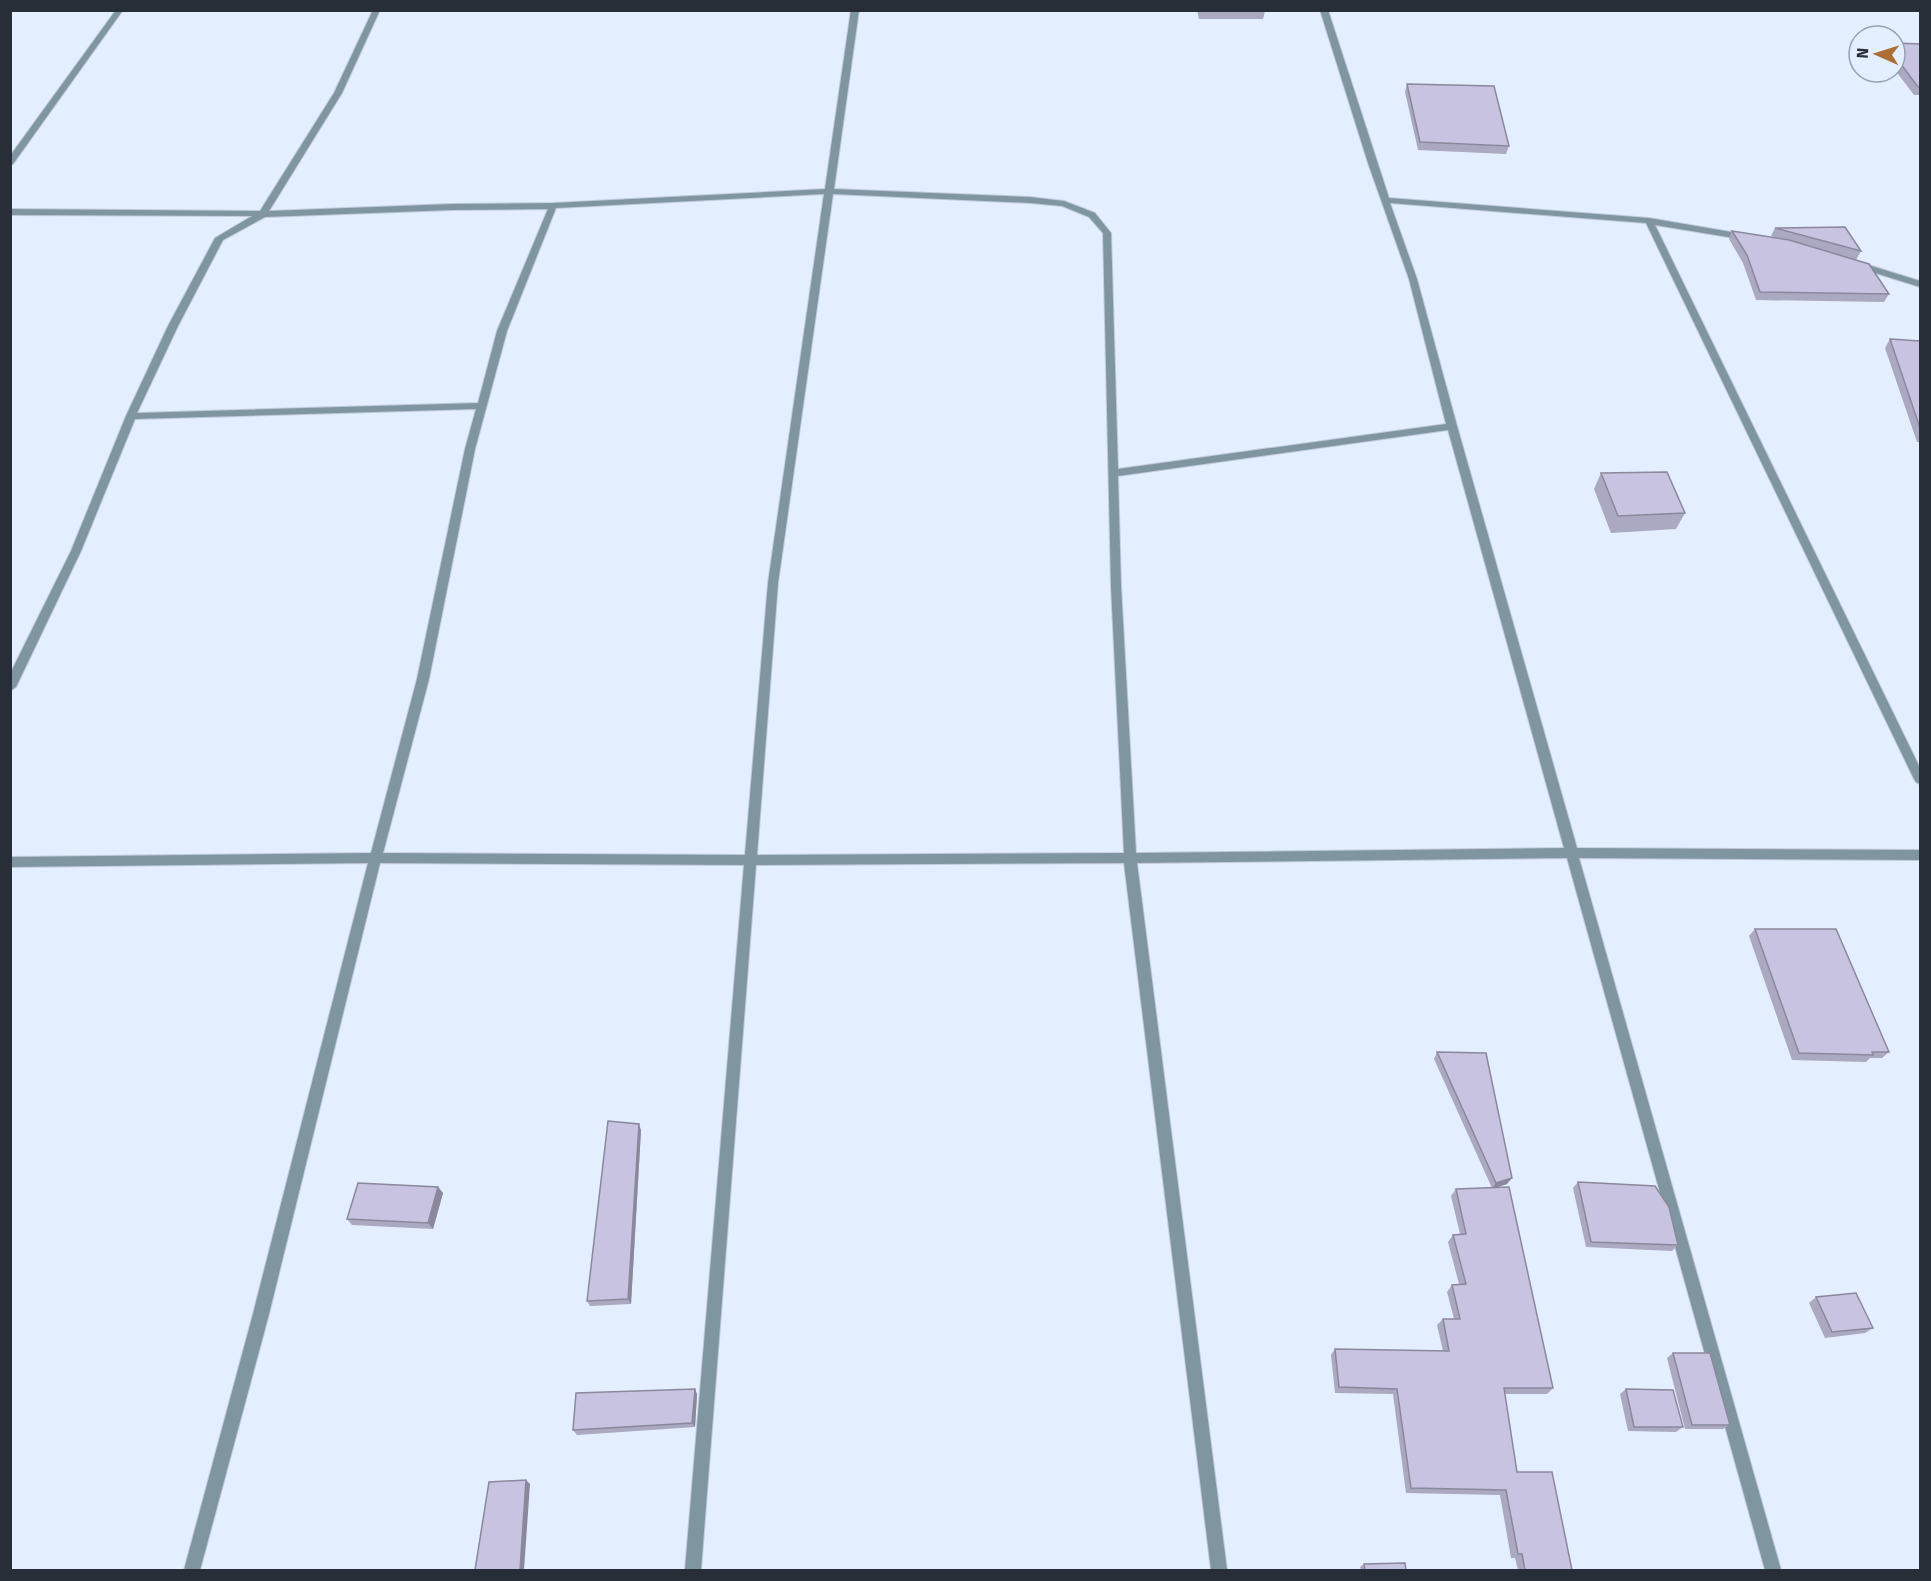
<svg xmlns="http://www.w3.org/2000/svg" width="1931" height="1581" font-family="'Fira Sans',sans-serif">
	<rect width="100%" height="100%" fill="#e3eefe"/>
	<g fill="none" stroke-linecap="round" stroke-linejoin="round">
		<!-- minor casing -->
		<g stroke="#c1cbda" stroke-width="2">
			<path id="minor" d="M 116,10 L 123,10 L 13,164 L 10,164 L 10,156 Z
				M 373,10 L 380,10 L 342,93 L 269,211 L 452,204 L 553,203 L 825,189 L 851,10 L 859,10 L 834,189 L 1030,197 L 1064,201 L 1095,213 L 1111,233 L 1118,469 L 1446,424 L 1409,279 L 1368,163 L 1320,10 L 1328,10 L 1389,198 L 1649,218 L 1749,235 L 1750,237 L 1746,240 L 1655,225 L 1920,768 L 1920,784 L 1916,782 L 1914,779 L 1646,223 L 1390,203 L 1417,279 L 1457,426 L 1577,848 L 1920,850 L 1920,860 L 1579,858 L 1781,1570 L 1765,1570 L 1567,858 L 1137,863 L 1227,1570 L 1211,1570 L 1124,863 L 756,865 L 701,1570 L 685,1570 L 744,865 L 380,863 L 269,1314 L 200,1570 L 184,1570 L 253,1314 L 368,863 L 10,867 L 10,857 L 371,853 L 417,679 L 465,449 L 476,409 L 135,419 L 81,551 L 16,687 L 10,691 L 10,674 L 71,551 L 126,416 L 168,326 L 215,238 L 252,216 L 10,215 L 10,209 L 260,211 L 334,93 ZM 824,194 L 768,583 L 745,855 L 383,853 L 429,679 L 475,449 L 507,331 L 556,208 ZM 833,194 L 1030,203 L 1062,206 L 1089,217 L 1103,233 L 1111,586 L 1124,853 L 757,855 L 778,583 ZM 548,209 L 497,331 L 478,403 L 137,413 L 178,326 L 223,240 L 265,217 L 452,210 ZM 1448,430 L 1564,848 L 1136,853 L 1121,586 L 1118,476 Z
				M 1859,262 L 1920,281 L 1920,287 L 1856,267 L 1856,263 Z"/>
		</g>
		<!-- minor -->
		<use href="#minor" fill="#7f96a0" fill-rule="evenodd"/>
	</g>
	<!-- wall -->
	<path fill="#aba8c1" d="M 1197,10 L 1264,10 L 1265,11 L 1263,19 L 1199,19 Z
		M 1895,43 L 1920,44 L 1920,95 L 1914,95 L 1895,70 Z
		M 1407,84 L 1509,146 L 1506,154 L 1418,150 L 1405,92 Z
		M 1775,228 L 1861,251 L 1856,260 L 1833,253 L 1889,294 L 1884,302 L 1756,300 L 1743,263 L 1729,239 L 1732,231 L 1778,238 L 1771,236 Z
		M 1890,339 L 1920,341 L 1920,442 L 1917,442 L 1885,348 Z
		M 1601,473 L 1685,513 L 1676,529 L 1611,533 L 1594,489 Z
		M 1755,929 L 1889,1052 L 1882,1058 L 1870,1058 L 1866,1062 L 1792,1060 L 1749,936 Z
		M 1437,1052 L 1507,1184 L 1495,1188 L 1553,1388 L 1547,1394 L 1505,1394 L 1517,1472 L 1572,1570 L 1518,1570 L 1515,1558 L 1511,1558 L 1500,1495 L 1406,1493 L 1393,1394 L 1335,1393 L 1331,1355 L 1335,1349 L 1443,1351 L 1437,1325 L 1443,1319 L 1454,1319 L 1447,1292 L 1452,1285 L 1459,1284 L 1448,1242 L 1453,1235 L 1460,1234 L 1451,1196 L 1456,1189 L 1492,1188 L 1434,1059 Z
		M 641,1130 L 631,1304 L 590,1306 L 587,1301 Z
		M 1578,1182 L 1678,1245 L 1672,1251 L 1586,1247 L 1573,1188 Z
		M 438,1187 L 443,1193 L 433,1229 L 352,1225 L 347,1219 Z
		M 1816,1297 L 1873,1328 L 1865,1333 L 1825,1338 L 1809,1303 Z
		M 1673,1353 L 1730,1425 L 1723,1429 L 1685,1429 L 1667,1358 Z
		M 1626,1389 L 1683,1427 L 1676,1432 L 1628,1431 L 1620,1394 Z
		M 697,1394 L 695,1427 L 577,1435 L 573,1430 Z
		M 1364,1564 L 1406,1570 L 1361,1570 L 1360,1567 Z"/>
	<!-- shaded-wall -->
	<path fill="#8b889d" d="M 639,1124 L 641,1130 L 631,1304 L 628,1299 Z
		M 1512,1178 L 1507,1184 L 1492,1189 L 1496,1183 Z
		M 438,1187 L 443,1193 L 433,1229 L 428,1223 Z
		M 695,1389 L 697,1394 L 695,1427 L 692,1423 Z
		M 526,1480 L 530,1484 L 524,1570 L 520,1570 Z"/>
	<!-- building -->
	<path fill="#c7c3e0" stroke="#8b889d" stroke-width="1.5" d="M 1200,10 L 1264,10 L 1265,11 L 1200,11 Z
		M 1895,43 L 1920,44 L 1920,87 L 1918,87 L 1895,56 Z
		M 1407,84 L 1494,86 L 1509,146 L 1420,142 Z
		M 1845,227 L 1861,251 L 1775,228 Z
		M 1732,231 L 1789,240 L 1869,264 L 1889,294 L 1760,292 L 1747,255 Z
		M 1890,339 L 1920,341 L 1920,428 Z
		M 1667,472 L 1685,513 L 1618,516 L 1601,473 Z
		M 1755,929 L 1836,929 L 1889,1052 L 1872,1052 L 1873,1055 L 1799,1053 Z
		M 1437,1052 L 1486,1053 L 1512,1178 L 1496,1183 Z
		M 608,1121 L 639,1124 L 628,1299 L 587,1301 Z
		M 1578,1182 L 1655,1186 L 1669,1207 L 1678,1245 L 1591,1242 Z
		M 358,1183 L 438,1187 L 428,1223 L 347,1219 Z
		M 1509,1187 L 1553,1388 L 1504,1388 L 1517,1472 L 1552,1472 L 1572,1570 L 1525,1570 L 1522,1554 L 1518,1554 L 1506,1490 L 1411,1488 L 1397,1389 L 1339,1387 L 1335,1349 L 1449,1351 L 1443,1319 L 1460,1319 L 1452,1285 L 1466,1284 L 1453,1235 L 1466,1234 L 1456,1189 Z
		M 1856,1293 L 1873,1328 L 1832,1332 L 1816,1297 Z
		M 1673,1353 L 1710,1353 L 1730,1425 L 1692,1425 Z
		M 695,1389 L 692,1423 L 573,1430 L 576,1393 Z
		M 1626,1389 L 1673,1390 L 1683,1427 L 1634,1427 Z
		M 526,1480 L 520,1570 L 475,1570 L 489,1482 Z
		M 1405,1563 L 1406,1570 L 1365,1570 L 1364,1564 Z"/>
	<!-- border -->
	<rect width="1931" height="1581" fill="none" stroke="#282e38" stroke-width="24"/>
	<!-- north arrow -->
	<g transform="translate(1877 54) rotate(273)"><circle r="28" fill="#e3eefe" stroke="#98a1af" stroke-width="1.5"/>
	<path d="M0-4.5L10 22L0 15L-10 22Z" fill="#ac6e34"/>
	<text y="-9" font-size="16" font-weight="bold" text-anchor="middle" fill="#282e38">N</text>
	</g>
</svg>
